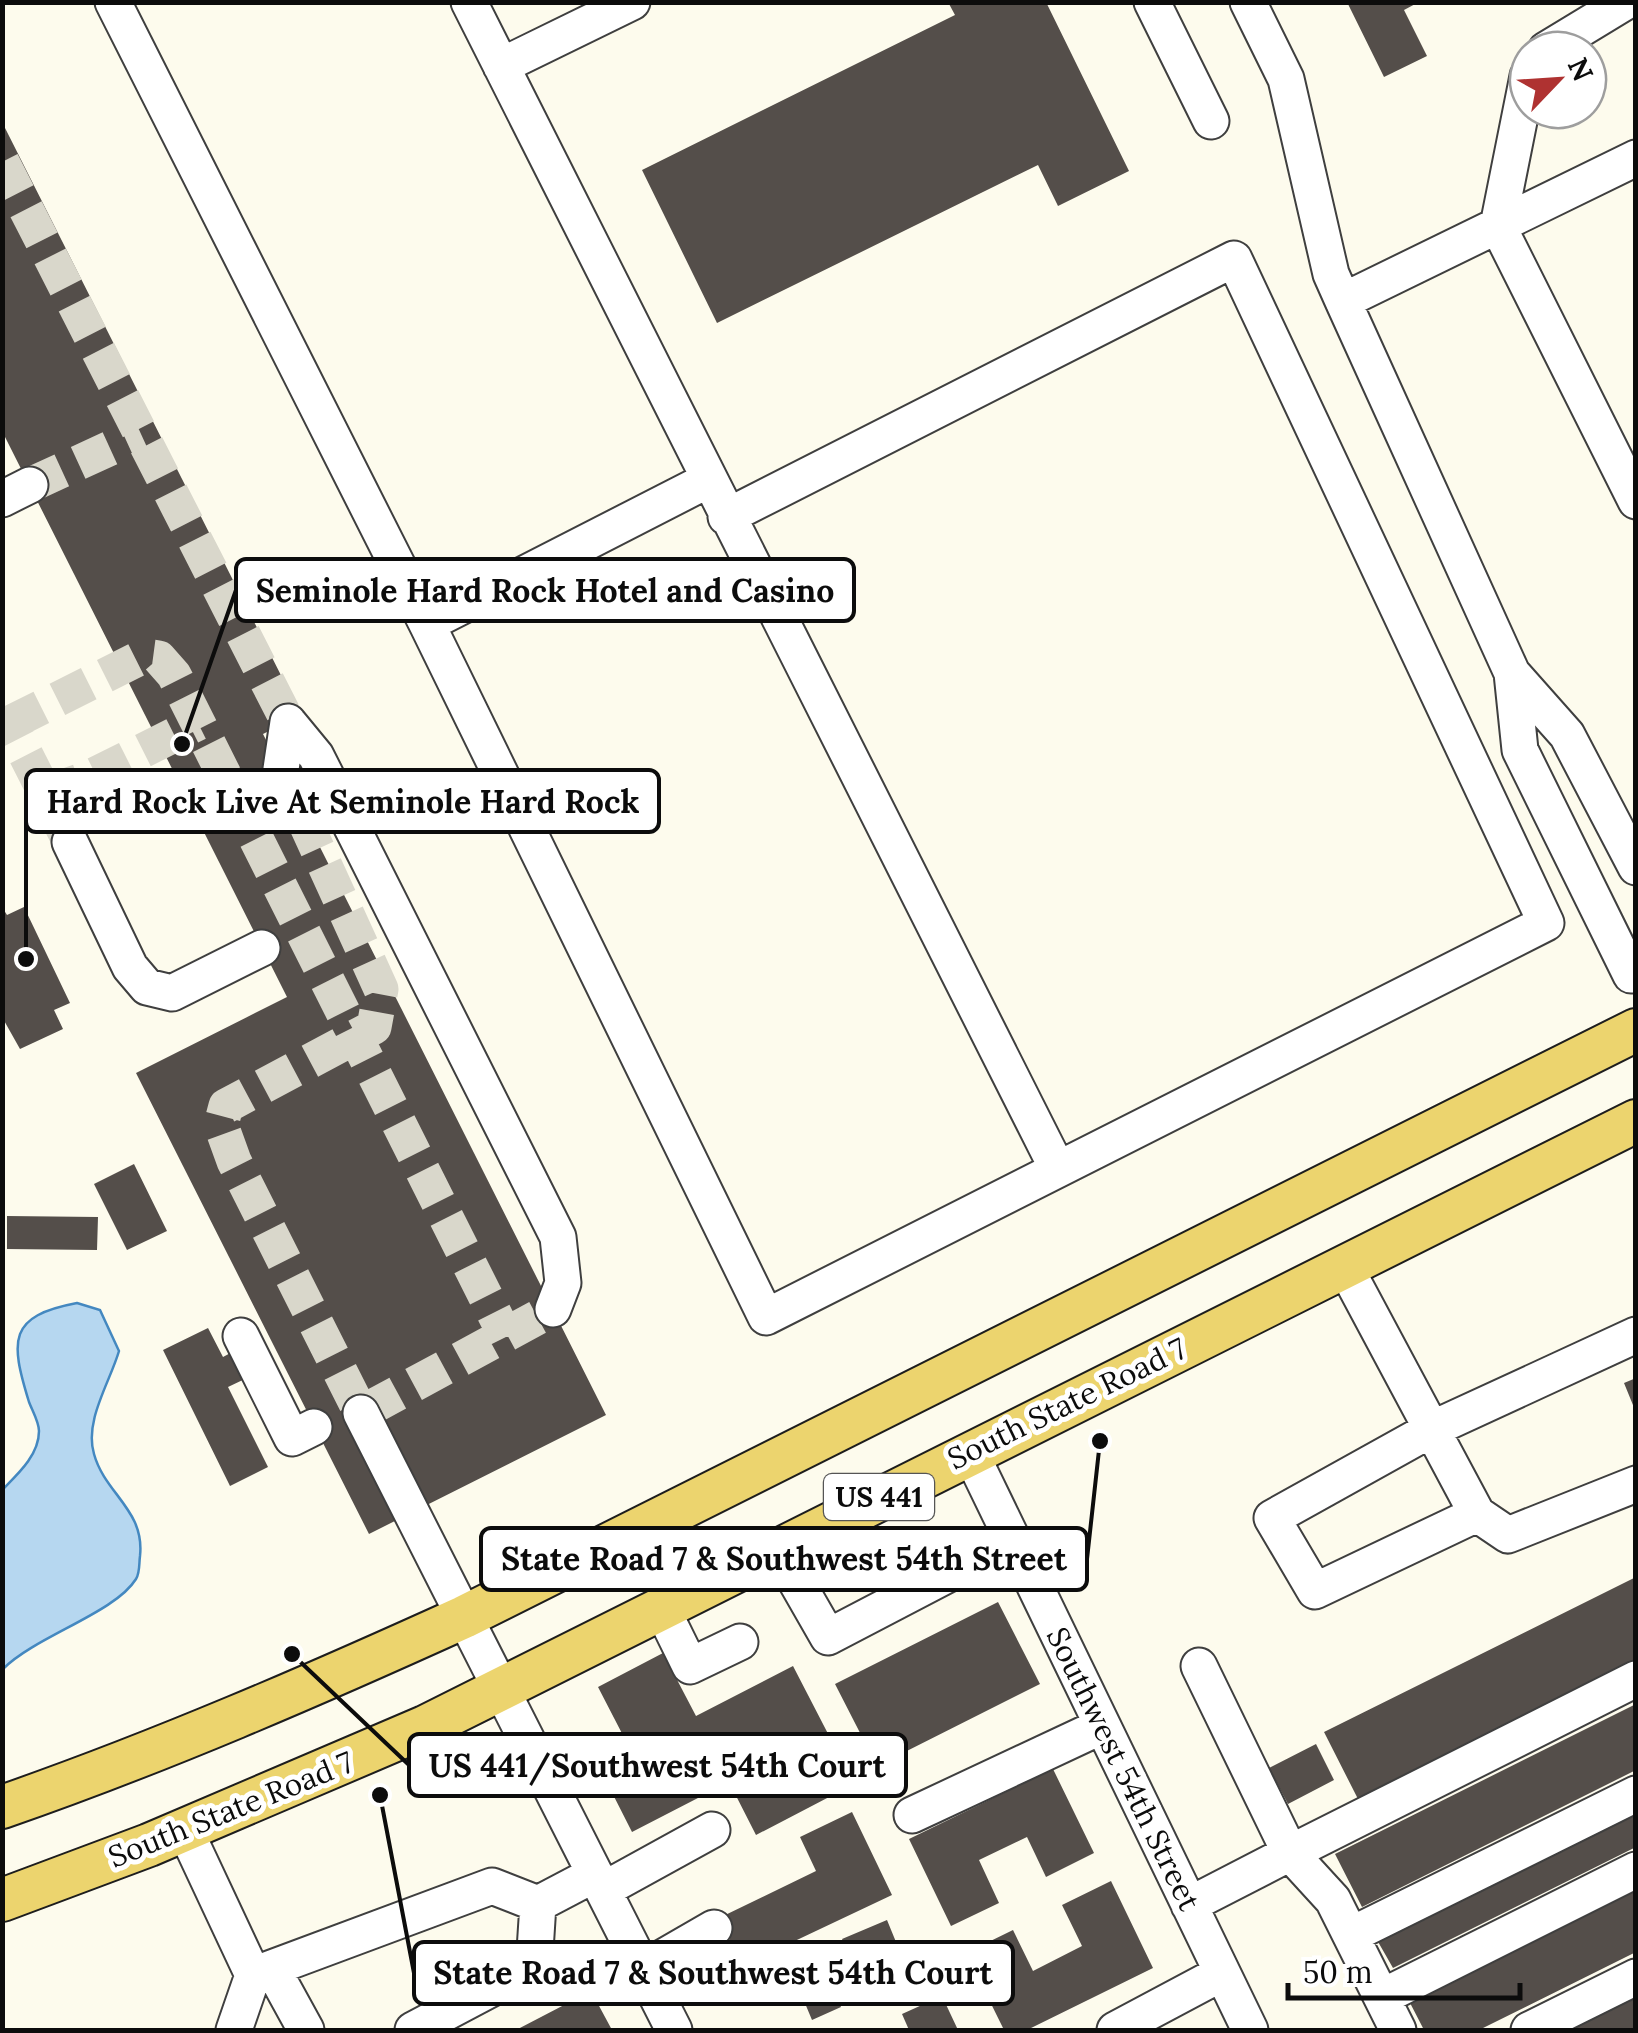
<svg xmlns="http://www.w3.org/2000/svg" width="1638" height="2033" font-family="Lora,serif">
	<rect width="100%" height="100%" fill="#fdfbed"/>
	<!-- water -->
	<path fill="#b6d7f0" stroke="#4488c0" stroke-width="2.5" d="M 77,1303 L 100,1310 L 119,1351 C 110,1382 84,1421 94,1454 C 105,1494 145,1510 140,1556 C 139,1563 140,1573 136,1579 C 115,1613 36,1636 3,1669 L 3,1489 C 18,1474 39,1455 39,1431 C 39,1422 32,1410 29,1402 C 10,1340 8,1316 77,1303 Z"/>
	<!-- building -->
	<path fill="#544e4a" d="M 948,2 L 1046,2 L 1129,171 L 1058,206 L 1038,165 L 717,323 L 642,170 L 955,15 Z
		M 1347,2 L 1419,2 L 1404,10 L 1427,56 L 1384,77 Z
		M 2,122 L 301,715 L 263,734 L 606,1415 L 369,1534 L 136,1073 L 287,997 L 2,431 Z
		M 2,907 L 7,915 L 24,907 L 70,1003 L 54,1010 L 63,1029 L 20,1049 L 2,1017 Z
		M 134,1164 L 167,1231 L 127,1250 L 94,1184 Z
		M 7,1216 L 98,1217 L 97,1250 L 7,1249 Z
		M 208,1328 L 223,1357 L 236,1350 L 249,1377 L 228,1387 L 268,1467 L 230,1486 L 163,1350 Z
		M 1636,1378 L 1636,1410 L 1635,1410 L 1624,1383 Z
		M 1636,1577 L 1636,1661 L 1358,1799 L 1324,1732 Z
		M 998,1602 L 1040,1684 L 877,1766 L 835,1684 Z
		M 663,1653 L 696,1716 L 793,1666 L 854,1784 L 756,1835 L 729,1782 L 632,1832 L 597,1763 L 629,1747 L 598,1687 Z
		M 1636,1704 L 1636,1770 L 1362,1907 L 1335,1854 Z
		M 1316,1744 L 1334,1780 L 1288,1804 L 1269,1768 Z
		M 1053,1769 L 1094,1853 L 1046,1877 L 1027,1837 L 979,1860 L 999,1903 L 951,1926 L 909,1839 Z
		M 852,1812 L 892,1895 L 742,1966 L 719,1918 L 816,1871 L 800,1837 Z
		M 1636,1812 L 1636,1847 L 1393,1968 L 1377,1940 Z
		M 1111,1881 L 1153,1968 L 1027,2030 L 1004,2030 L 966,1953 L 1013,1930 L 1033,1971 L 1082,1946 L 1062,1905 Z
		M 1636,1886 L 1636,1952 L 1479,2030 L 1424,2030 L 1408,1999 Z
		M 887,1920 L 896,1942 L 876,1950 L 892,1988 L 867,1998 L 842,1939 Z
		M 817,1953 L 841,2007 L 812,2020 L 789,1965 Z
		M 591,1991 L 612,2030 L 516,2030 Z
		M 1636,1991 L 1636,2030 L 1556,2030 Z
		M 942,1996 L 958,2030 L 909,2030 L 902,2014 Z"/>
	<g fill="none" stroke-linecap="round" stroke-linejoin="round">
		<!-- minor-tunnel -->
		<path stroke="#d9d7cb" stroke-width="35" stroke-dasharray="35 18" stroke-linecap="butt" d="M 2,162 L 288,722
			M 30,485 L 141,434
			M 2,708 L 70,842
			M 10,723 L 144,656 L 159,658 L 174,675 L 506,1337
			M 281,769 L 381,989 L 374,1027 L 226,1106 L 221,1125 L 234,1161 L 361,1413 L 553,1309
			M 46,793 L 88,778 L 198,723"/>
		<!-- minor casing -->
		<g stroke="#3f3f3f" stroke-width="39">
			<path id="minor" d="M 113,2 L 427,624 L 766,1317 L 1546,923 L 1234,259 L 726,517
				M 469,2 L 1057,1168
				M 1152,2 L 1211,121
				M 1248,2 L 1286,79 L 1331,274 L 1343,301 L 1512,673 L 1567,735 L 1636,867
				M 1546,50 L 1625,2
				M 501,66 L 632,2
				M 1528,76 L 1498,226 L 1636,501
				M 1343,301 L 1636,158
				M 2,499 L 30,485
				M 427,624 L 708,480
				M 1512,673 L 1520,750 L 1631,975 L 1636,975
				M 288,722 L 316,756 L 558,1237 L 563,1283 L 553,1309
				M 281,769 L 288,722
				M 70,842 L 130,967 L 147,987 L 172,993 L 262,948
				M 1344,1265 L 1477,1514 L 1508,1535 L 1636,1484
				M 241,1336 L 292,1438 L 314,1427
				M 361,1413 L 674,2030
				M 970,1452 L 1250,2030
				M 1477,1514 L 1315,1591 L 1272,1518 L 1432,1429 L 1636,1335
				M 777,1548 L 828,1637 L 1012,1541
				M 661,1607 L 690,1666 L 740,1642
				M 912,1815 L 1102,1726
				M 185,1830 L 253,1975 L 234,2030
				M 603,1890 L 712,1830
				M 1189,1905 L 1290,1853 L 1199,1666
				M 1351,1935 L 1636,1794
				M 272,1968 L 306,2030
				M 643,1969 L 714,1928
				M 253,1975 L 492,1886 L 538,1904 L 595,1874
				M 1382,1997 L 1636,1870
				M 413,2030 L 534,1966 L 538,1904
				M 1115,2030 L 1222,1973
				M 1398,2030 L 1333,1900 L 1290,1853 L 1636,1679
				M 1529,2030 L 1636,1977"/>
		</g>
		<!-- major casing -->
		<g stroke="#1d1d1d" stroke-width="46">
			<path id="major" d="M 2,1807 C 160,1752 312,1686 464,1617 L 1636,1030
				M 2,1900 L 149,1845 L 425,1727 L 1636,1121"/>
		</g>
		<!-- minor -->
		<use href="#minor" stroke="#fff" stroke-width="35"/>
		<!-- major -->
		<use href="#major" stroke="#ecd46e" stroke-width="42"/>
	</g>
	<g text-anchor="middle" stroke-width="10" stroke-linejoin="round" paint-order="stroke">
		<!-- shield labels -->
		<rect fill="#fff" stroke="#555" stroke-width="2.5" x="824" y="1474" width="110" height="46" rx="8"/>
		<g font-size="28" font-weight="bold" fill="#0c0c0c">
			<text x="879" y="1507">US 441</text>
		</g>
		<!-- street labels -->
		<g font-size="30" fill="#0c0c0c" stroke="#fff">
			<text transform="translate(1067 1404) rotate(-26)" y="10">South State Road 7</text>
			<text transform="translate(1123 1769) rotate(64)" y="10">Southwest 54th Street</text>
			<text transform="translate(231 1810) rotate(-22)" y="10">South State Road 7</text>
		</g>
	</g>
	<!-- callouts -->
	<path fill="none" stroke="#0c0c0c" stroke-width="4" d="M182 744L236 590M26 959L26 801M1100 1441L1087 1559M292 1654L409 1765M380 1795L414 1973"/>
	<g fill="#0c0c0c" stroke="#fff" stroke-width="4">
		<circle cx="182" cy="744" r="10"/>
		<circle cx="26" cy="959" r="10"/>
		<circle cx="1100" cy="1441" r="10"/>
		<circle cx="292" cy="1654" r="10"/>
		<circle cx="380" cy="1795" r="10"/>
	</g>
	<g fill="#fff" stroke="#0c0c0c" stroke-width="4">
		<rect x="236" y="559" width="618" height="62" rx="10"/>
		<rect x="26" y="770" width="633" height="62" rx="10"/>
		<rect x="481" y="1528" width="606" height="62" rx="10"/>
		<rect x="409" y="1734" width="497" height="62" rx="10"/>
		<rect x="414" y="1942" width="599" height="62" rx="10"/>
	</g>
	<g font-size="32" text-anchor="middle" font-weight="bold" fill="#0c0c0c">
		<text x="545" y="602">Seminole Hard Rock Hotel and Casino</text>
		<text x="343" y="813">Hard Rock Live At Seminole Hard Rock</text>
		<text x="784" y="1570">State Road 7 &amp; Southwest 54th Street</text>
		<text x="657" y="1777">US 441/Southwest 54th Court</text>
		<text x="713" y="1984">State Road 7 &amp; Southwest 54th Court</text>
	</g>
	<!-- border -->
	<rect width="1638" height="2033" fill="none" stroke="#0c0c0c" stroke-width="10"/>
	<!-- north arrow -->
	<g transform="translate(1558 80) rotate(65)"><circle r="48" fill="#ffffff" stroke="#9e9e9e" stroke-width="2.5"/>
	<path d="M0-8L18 38L0 25L-18 38Z" fill="#af3231"/>
	<text y="-15" font-size="28" font-weight="bold" text-anchor="middle" fill="#0c0c0c">N</text>
	</g>
	<!-- scale -->
	<path d="M1288 1983v15h232v-15" fill="none" stroke="#0c0c0c" stroke-width="5"/>
	<text x="1303" y="1983" font-size="30" fill="#0c0c0c" stroke="#ffffff" stroke-width="8" paint-order="stroke">50 m</text>
</svg>
